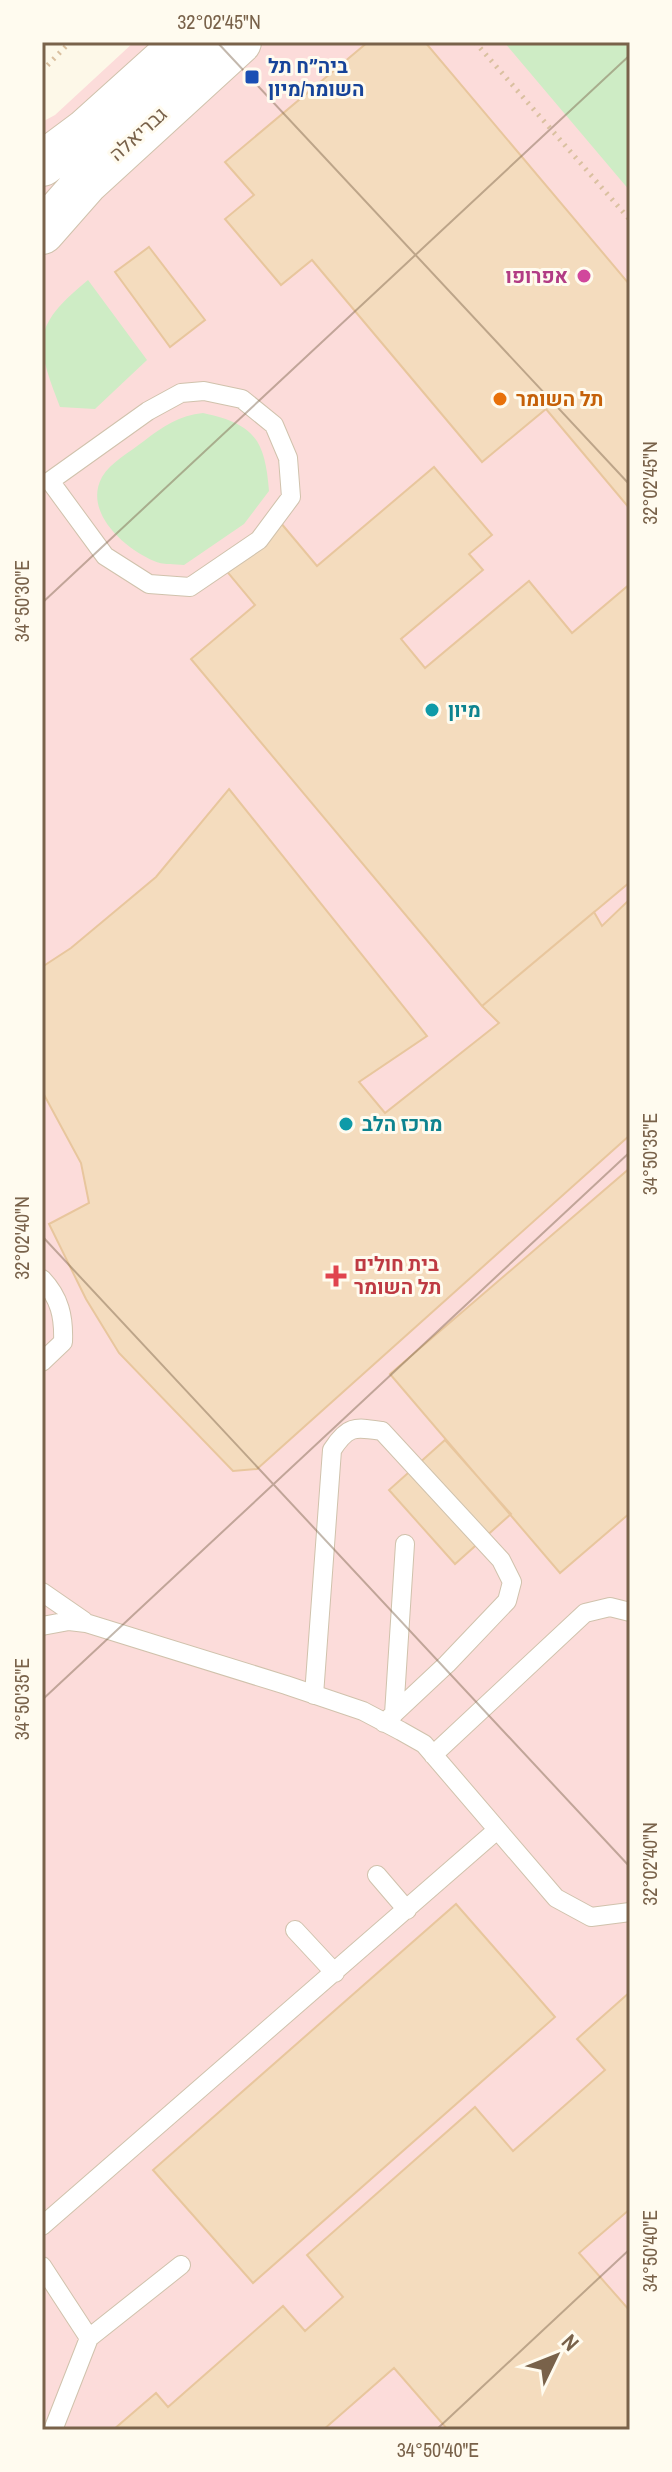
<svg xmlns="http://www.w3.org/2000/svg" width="672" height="2472" font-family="'Archivo Narrow',Heebo,sans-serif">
	<rect width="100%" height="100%" fill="#fdf8e8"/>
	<!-- medical -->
	<path fill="#fcdcda" d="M 134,42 L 630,42 L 630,2430 L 42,2430 L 42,122 L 55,115 Z"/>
	<!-- green -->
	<path fill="#ceecc5" d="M 504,42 L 630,42 L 630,191 Z
		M 88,280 L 147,360 L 95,409 L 60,407 C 35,342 31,327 88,280 Z
		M 203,413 C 254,424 265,439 269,491 L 244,524 L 184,565 C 175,564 162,565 154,561 C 124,548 83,512 102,477 C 111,462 130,452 144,441 C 162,427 180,415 203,413 Z"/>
	<!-- building -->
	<path fill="#f4dcbe" stroke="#e8c69d" stroke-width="2" d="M 368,42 L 425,42 L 630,285 L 630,509 L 546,409 L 482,462 L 312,260 L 281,285 L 225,219 L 254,195 L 225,162 Z
		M 149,247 L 205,320 L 170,347 L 115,272 Z
		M 434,467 L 492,535 L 469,554 L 483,570 L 401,639 L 425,668 L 529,581 L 572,633 L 630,584 L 630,882 L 482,1006 L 191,659 L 255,605 L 219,562 L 275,516 L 317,566 Z
		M 229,789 L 427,1036 L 359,1082 L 385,1113 L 499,1023 L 482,1006 L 594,912 L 602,926 L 630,899 L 630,1135 L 257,1469 L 233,1471 L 119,1353 L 86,1299 L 49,1224 L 89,1203 L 81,1163 L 42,1091 L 42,967 L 71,948 L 156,877 Z
		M 630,1168 L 630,1513 L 560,1573 L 390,1374 Z
		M 445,1440 L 511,1514 L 455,1564 L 389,1490 Z
		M 456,1904 L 555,2017 L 253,2283 L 153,2170 Z
		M 630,1992 L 630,2209 L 579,2253 L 630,2311 L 630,2430 L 448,2430 L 394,2368 L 323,2430 L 113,2430 L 156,2393 L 168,2407 L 283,2306 L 305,2331 L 343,2297 L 307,2255 L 475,2107 L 513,2151 L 605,2070 L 577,2039 Z"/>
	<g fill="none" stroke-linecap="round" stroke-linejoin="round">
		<!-- service casing -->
		<g stroke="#d0c2ac" stroke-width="20">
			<path id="service" d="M 204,391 L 242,399 L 274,425 L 288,458 L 291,497 L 259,540 L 190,587 L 149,584 L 105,556 L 50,481 L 148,411 L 181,393 Z
				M 42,1279 C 60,1298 64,1317 63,1342 L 42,1362
				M 42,1592 L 84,1621
				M 42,1626 L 69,1621 L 86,1623 L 286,1685 L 363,1711 L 401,1731 L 424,1744 L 556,1898 L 591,1917 L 630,1912
				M 314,1695 L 332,1450 C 348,1425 355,1427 382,1431 L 501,1560 L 512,1582 L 507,1601 L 447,1664 L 384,1723
				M 394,1714 L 405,1544
				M 433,1755 L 585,1613 L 610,1607 L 630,1612
				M 377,1875 L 407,1910
				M 295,1930 L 335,1973
				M 42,2226 L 497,1830
				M 42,2266 L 89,2338
				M 53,2430 L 89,2338 L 181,2265"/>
		</g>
		<!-- tertiary casing -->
		<g stroke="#d0c2ac" stroke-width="46">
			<path id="tertiary" d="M 42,164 L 85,132 L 185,42
				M 42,232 L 86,182 L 239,42"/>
		</g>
		<!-- path -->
		<path stroke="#dac0a0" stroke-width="5" stroke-dasharray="2 6" stroke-linecap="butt" d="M 475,42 L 630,220
			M 42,71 L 70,42"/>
		<!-- service -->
		<use href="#service" stroke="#fff" stroke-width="18"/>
		<!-- tertiary -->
		<use href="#tertiary" stroke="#fff" stroke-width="44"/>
	</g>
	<!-- ticks -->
	<path fill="none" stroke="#79624a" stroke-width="2" stroke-opacity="0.45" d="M 217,42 L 630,485M 42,603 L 630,55M 42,1236 L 630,1867M 42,1700 L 630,1152M 436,2430 L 630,2249"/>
	<!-- markers -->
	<rect fill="#1a4fb4" stroke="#fffbef" stroke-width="3" x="244" y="69" width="16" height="16" rx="4"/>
	<circle fill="#d1479c" stroke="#fffbef" stroke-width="3" cx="584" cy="276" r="8"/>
	<circle fill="#e8710a" stroke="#fffbef" stroke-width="3" cx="500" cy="399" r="8"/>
	<g fill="#0f9aa8" stroke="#fffbef" stroke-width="3">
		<circle cx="432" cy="710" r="8"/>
		<circle cx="346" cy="1124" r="8"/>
	</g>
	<path fill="#e0444e" stroke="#fffbef" stroke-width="3" d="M332 1264h8v8h8v8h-8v8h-8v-8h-8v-8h8z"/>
	<g text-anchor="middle" stroke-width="6" stroke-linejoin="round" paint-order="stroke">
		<!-- transit labels -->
		<g font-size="20" font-weight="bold" fill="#164399" stroke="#fffbef" text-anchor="start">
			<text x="268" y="73">ביה״ח תל<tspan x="268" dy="23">השומר/מיון</tspan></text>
		</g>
		<!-- street labels -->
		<g font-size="20" fill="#79624a" stroke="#fffbef">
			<text transform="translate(138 134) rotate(-42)" y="7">גבריאלה</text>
		</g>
		<!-- hotel labels -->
		<g font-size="20" font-weight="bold" fill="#b23c85" stroke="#fffbef" text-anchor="end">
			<text x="568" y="283">אפרופו</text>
		</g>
		<!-- food labels -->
		<g font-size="20" font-weight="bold" fill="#c56008" stroke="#fffbef" text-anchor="start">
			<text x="516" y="406">תל השומר</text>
		</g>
		<!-- culture labels -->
		<g font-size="20" font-weight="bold" fill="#0d838f" stroke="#fffbef" text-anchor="start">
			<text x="448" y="717">מיון</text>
			<text x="362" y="1131">מרכז הלב</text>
		</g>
		<!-- health labels -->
		<g font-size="20" font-weight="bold" fill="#be3a42" stroke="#fffbef" text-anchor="start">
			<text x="354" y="1271">בית חולים<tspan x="354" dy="23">תל השומר</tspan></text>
		</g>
	</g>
	<!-- border -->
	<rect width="672" height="2472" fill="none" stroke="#fffbef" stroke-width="88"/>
	<!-- north arrow -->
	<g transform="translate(556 2356) rotate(47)" stroke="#fffbef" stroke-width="6" paint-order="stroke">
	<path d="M0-6L14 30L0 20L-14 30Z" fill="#79624a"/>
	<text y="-12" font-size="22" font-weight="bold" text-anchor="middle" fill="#79624a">N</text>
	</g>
	<rect x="44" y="44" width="584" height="2384" fill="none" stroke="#79624a" stroke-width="3"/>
	<g font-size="20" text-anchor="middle" fill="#79624a">
		<text x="219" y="29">32°02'45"N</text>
		<text transform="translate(650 483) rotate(-90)" y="7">32°02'45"N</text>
		<text transform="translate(22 601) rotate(-90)" y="7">34°50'30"E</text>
		<text transform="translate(650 1154) rotate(-90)" y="7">34°50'35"E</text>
		<text transform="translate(22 1238) rotate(-90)" y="7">32°02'40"N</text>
		<text transform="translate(22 1699) rotate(-90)" y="7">34°50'35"E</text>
		<text transform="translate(650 1864) rotate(-90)" y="7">32°02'40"N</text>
		<text transform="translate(650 2251) rotate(-90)" y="7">34°50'40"E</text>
		<text x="438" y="2457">34°50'40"E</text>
	</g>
</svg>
